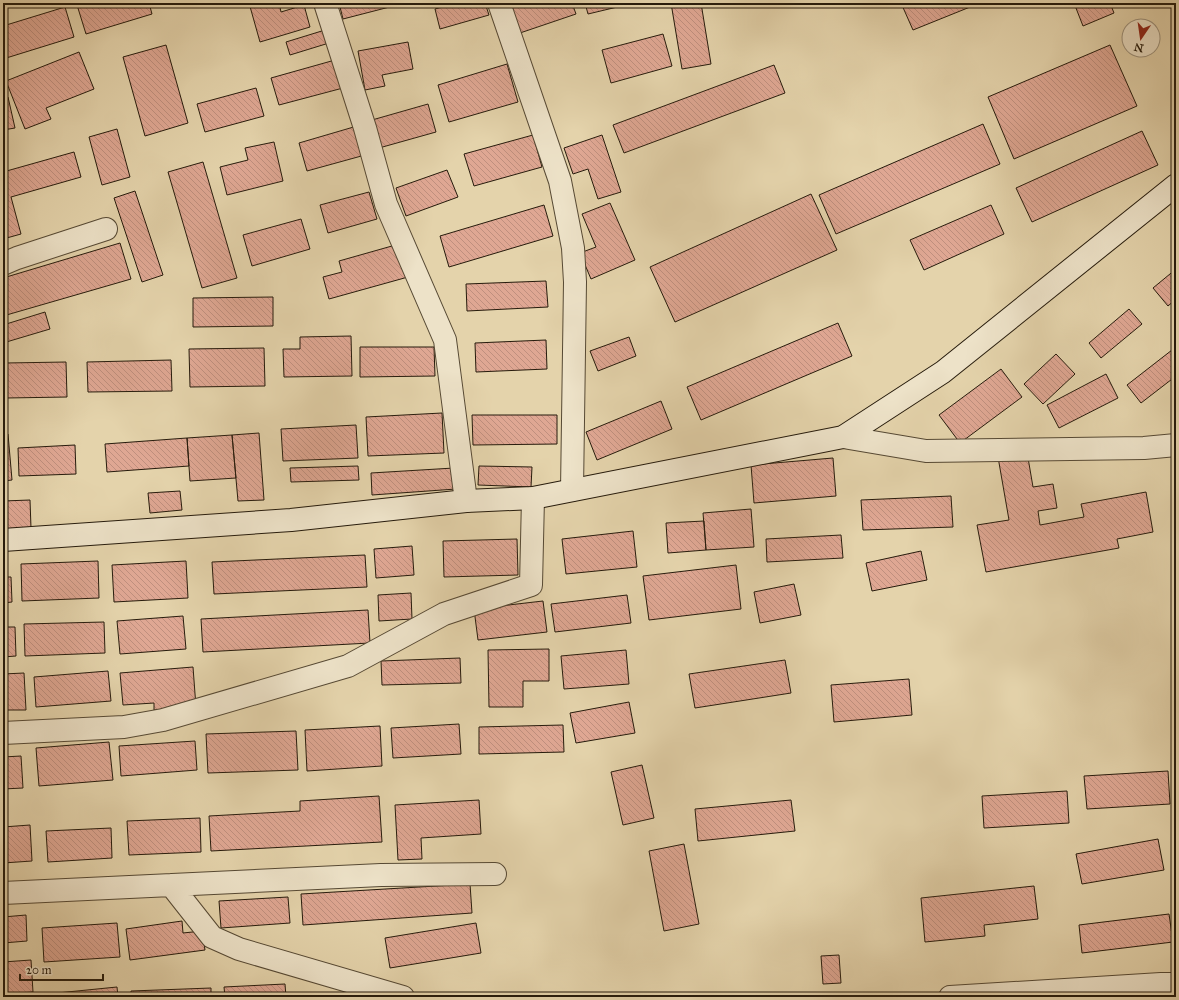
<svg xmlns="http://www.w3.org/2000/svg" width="1179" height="1000" font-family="'IM FELL Great Primer',serif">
	<defs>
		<pattern id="building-back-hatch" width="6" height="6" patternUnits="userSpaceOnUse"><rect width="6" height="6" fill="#dfa793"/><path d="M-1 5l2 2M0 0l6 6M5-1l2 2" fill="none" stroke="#bf8f7e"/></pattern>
	</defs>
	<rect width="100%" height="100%" fill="#e4d3ab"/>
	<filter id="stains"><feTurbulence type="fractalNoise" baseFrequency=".005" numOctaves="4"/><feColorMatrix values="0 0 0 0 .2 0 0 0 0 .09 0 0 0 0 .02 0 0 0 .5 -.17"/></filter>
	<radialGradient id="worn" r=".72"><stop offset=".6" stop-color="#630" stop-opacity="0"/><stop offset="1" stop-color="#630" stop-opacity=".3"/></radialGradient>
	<!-- building -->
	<path fill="url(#building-back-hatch)" stroke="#261b0c" d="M 86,3 L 149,3 L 152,14 L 86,34 L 77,5 Z
		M 249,3 L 279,3 L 281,12 L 304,5 L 310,27 L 260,42 Z
		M 339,3 L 405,3 L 343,19 Z
		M 457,3 L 485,3 L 489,15 L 440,29 L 435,9 Z
		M 515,3 L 572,3 L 576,14 L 517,34 L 507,6 Z
		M 585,3 L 634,3 L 588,14 Z
		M 671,3 L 701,3 L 711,64 L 682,69 Z
		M 901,3 L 980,3 L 913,30 Z
		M 1074,3 L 1110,3 L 1114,13 L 1083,26 Z
		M 65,7 L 74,37 L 3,59 L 3,26 Z
		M 325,30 L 329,43 L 290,55 L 286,42 Z
		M 663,34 L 672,66 L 611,83 L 602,50 Z
		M 408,42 L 413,69 L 382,75 L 385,86 L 365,90 L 358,51 Z
		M 166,45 L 188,123 L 145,136 L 123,57 Z
		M 1110,45 L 1137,106 L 1014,159 L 988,97 Z
		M 79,52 L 94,89 L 46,108 L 51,119 L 25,129 L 6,81 Z
		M 335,60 L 343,88 L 279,105 L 271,78 Z
		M 507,64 L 518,102 L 449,122 L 438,85 Z
		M 774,65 L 785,93 L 624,153 L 613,125 Z
		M 256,88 L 264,116 L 205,132 L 197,104 Z
		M 8,97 L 15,128 L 3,130 L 3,98 Z
		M 428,104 L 436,132 L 379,148 L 372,120 Z
		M 983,124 L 1000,164 L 836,234 L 819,195 Z
		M 357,126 L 365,155 L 307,171 L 299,143 Z
		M 117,129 L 130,177 L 102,185 L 89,137 Z
		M 1142,131 L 1158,165 L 1032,222 L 1016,188 Z
		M 533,135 L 542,167 L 474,186 L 464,154 Z
		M 602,135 L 621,192 L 598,199 L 588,169 L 573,174 L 564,148 Z
		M 274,142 L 283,181 L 227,195 L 220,167 L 248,160 L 245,148 Z
		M 74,152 L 81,177 L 11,197 L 21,234 L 3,239 L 3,172 Z
		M 203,162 L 237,278 L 202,288 L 168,172 Z
		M 447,170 L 458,197 L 406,216 L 396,188 Z
		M 135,191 L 163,275 L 142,282 L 114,198 Z
		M 369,192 L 377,219 L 328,233 L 320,205 Z
		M 811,194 L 837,250 L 675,322 L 650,267 Z
		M 610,203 L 635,260 L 591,279 L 580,253 L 596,247 L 582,214 Z
		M 544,205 L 553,236 L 449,267 L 440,236 Z
		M 991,205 L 1004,234 L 924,270 L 910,240 Z
		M 301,219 L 310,249 L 252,266 L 243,235 Z
		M 120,243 L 131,279 L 3,316 L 3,278 Z
		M 399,244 L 408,277 L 329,299 L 323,277 L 342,272 L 339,261 Z
		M 1176,269 L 1176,299 L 1168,306 L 1153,288 Z
		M 546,281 L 548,307 L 467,311 L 466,284 Z
		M 273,297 L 273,326 L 193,327 L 193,298 Z
		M 1129,309 L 1142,324 L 1101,358 L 1089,343 Z
		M 45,312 L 50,329 L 3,343 L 3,325 Z
		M 838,323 L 852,356 L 701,420 L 687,387 Z
		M 351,336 L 352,376 L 284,377 L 283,349 L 300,349 L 300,337 Z
		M 629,337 L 636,356 L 598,371 L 590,351 Z
		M 546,340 L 547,369 L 476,372 L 475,343 Z
		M 360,347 L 434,347 L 435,376 L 360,377 Z
		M 264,348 L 265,386 L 190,387 L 189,349 Z
		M 1172,350 L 1176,355 L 1176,376 L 1141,403 L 1127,385 Z
		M 1056,354 L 1075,374 L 1043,404 L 1024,384 Z
		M 171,360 L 172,391 L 88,392 L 87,362 Z
		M 66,362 L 67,397 L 6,398 L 5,363 Z
		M 1001,369 L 1022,397 L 960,443 L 939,415 Z
		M 1106,374 L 1118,398 L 1059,428 L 1047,405 Z
		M 661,401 L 672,429 L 597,460 L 586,432 Z
		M 442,413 L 444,453 L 368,456 L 366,417 Z
		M 472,415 L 557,415 L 557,444 L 473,445 Z
		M 356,425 L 358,458 L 283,461 L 281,429 Z
		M 259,433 L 264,500 L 238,501 L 232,435 Z
		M 3,434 L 8,434 L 12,480 L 3,481 Z
		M 232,435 L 236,478 L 190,481 L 187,438 Z
		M 187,438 L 189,466 L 107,472 L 105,444 Z
		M 75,445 L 76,474 L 19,476 L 18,448 Z
		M 1027,452 L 1033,487 L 1053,484 L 1057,508 L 1038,511 L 1040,525 L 1084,517 L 1081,504 L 1146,492 L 1153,532 L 1117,539 L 1119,548 L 986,572 L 977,525 L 1009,520 L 998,457 Z
		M 833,458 L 836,496 L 754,503 L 751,465 Z
		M 358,466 L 359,480 L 291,482 L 290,468 Z
		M 479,466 L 532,467 L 531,487 L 478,485 Z
		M 454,468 L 456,489 L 372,495 L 371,473 Z
		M 180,491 L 182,510 L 150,513 L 148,493 Z
		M 951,496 L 953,527 L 863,530 L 861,500 Z
		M 30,500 L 31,528 L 3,529 L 3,501 Z
		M 751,509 L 754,547 L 706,550 L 703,513 Z
		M 704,521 L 706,550 L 668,553 L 666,523 Z
		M 633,531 L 637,567 L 566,574 L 562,539 Z
		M 841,535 L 843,558 L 767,562 L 766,539 Z
		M 517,539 L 518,575 L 444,577 L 443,541 Z
		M 412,546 L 414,575 L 376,578 L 374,549 Z
		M 921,551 L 927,580 L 872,591 L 866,563 Z
		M 365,555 L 367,587 L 214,594 L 212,562 Z
		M 98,561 L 99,598 L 22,601 L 21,564 Z
		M 186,561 L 188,598 L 114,602 L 112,565 Z
		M 736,565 L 741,609 L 649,620 L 643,576 Z
		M 3,577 L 11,577 L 12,602 L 3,603 Z
		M 794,584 L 801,615 L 760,623 L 754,592 Z
		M 411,593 L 412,619 L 379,621 L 378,595 Z
		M 627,595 L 631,623 L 555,632 L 551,604 Z
		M 543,601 L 547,632 L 478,640 L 474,609 Z
		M 368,610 L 370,643 L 203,652 L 201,619 Z
		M 183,616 L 186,649 L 120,654 L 117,621 Z
		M 104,622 L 105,653 L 25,656 L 24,624 Z
		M 3,627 L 15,627 L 16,656 L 3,657 Z
		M 549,649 L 549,681 L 523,681 L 523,707 L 489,707 L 488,650 Z
		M 626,650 L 629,684 L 564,689 L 561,656 Z
		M 460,658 L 461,683 L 382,685 L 381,661 Z
		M 785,660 L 791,693 L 695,708 L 689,674 Z
		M 193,667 L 196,707 L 154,710 L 154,703 L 123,705 L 120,673 Z
		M 108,671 L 111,701 L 36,707 L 34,677 Z
		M 24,673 L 26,710 L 3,710 L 3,674 Z
		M 909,679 L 912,715 L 834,722 L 831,685 Z
		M 629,702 L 635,733 L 576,743 L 570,713 Z
		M 459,724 L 461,754 L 393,758 L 391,728 Z
		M 563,725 L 564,752 L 479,754 L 479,727 Z
		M 380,726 L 382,766 L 307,771 L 305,730 Z
		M 296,731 L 298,770 L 208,773 L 206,734 Z
		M 195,741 L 197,770 L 121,776 L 119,746 Z
		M 109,742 L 113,780 L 39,786 L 36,748 Z
		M 21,756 L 23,788 L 3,789 L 3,757 Z
		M 642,765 L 654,818 L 623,825 L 611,772 Z
		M 1168,771 L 1170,804 L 1087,809 L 1084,776 Z
		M 1067,791 L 1069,823 L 984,828 L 982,796 Z
		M 379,796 L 382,842 L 211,851 L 209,816 L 300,811 L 300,801 Z
		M 479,800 L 481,834 L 421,838 L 422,859 L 398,860 L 395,805 Z
		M 791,800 L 795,831 L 698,841 L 695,809 Z
		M 200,818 L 201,852 L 129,855 L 127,821 Z
		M 30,825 L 32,861 L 3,863 L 3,827 Z
		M 111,828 L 112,858 L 48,862 L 46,831 Z
		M 1158,839 L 1164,870 L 1082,884 L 1076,854 Z
		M 684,844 L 699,924 L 664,931 L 649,851 Z
		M 470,884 L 472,913 L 303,925 L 301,894 Z
		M 1034,886 L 1038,919 L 984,925 L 985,936 L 925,942 L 921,898 Z
		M 288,897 L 290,923 L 221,928 L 219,901 Z
		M 1169,914 L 1173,942 L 1082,953 L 1079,925 Z
		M 26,915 L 27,941 L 3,943 L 3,917 Z
		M 182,921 L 183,933 L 202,931 L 205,950 L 130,960 L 126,929 Z
		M 117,923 L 120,957 L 44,962 L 42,928 Z
		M 476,923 L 481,953 L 390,968 L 385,938 Z
		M 839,955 L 841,983 L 823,984 L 821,956 Z
		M 31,960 L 33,992 L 3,994 L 3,962 Z
		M 285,984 L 286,997 L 225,997 L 224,987 Z
		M 117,987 L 118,997 L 47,997 L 47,994 Z
		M 211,988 L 211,997 L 131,997 L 131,991 Z"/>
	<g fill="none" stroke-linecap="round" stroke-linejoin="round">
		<!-- street casing -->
		<g stroke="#564934" stroke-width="24">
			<path id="street" d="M 325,3 L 365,128 L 386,204 L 445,340 L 466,501
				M 499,3 L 560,181 L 573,248 L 575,282 L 572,490
				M 3,264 L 17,258 L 106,229
				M 843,437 L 926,451 L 1144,448 L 1176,445
				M 3,733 L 124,727 L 163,720 L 348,666 L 444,614 L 531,585 L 533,498
				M 171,885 L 212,937 L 239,949 L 403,997
				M 3,893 L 381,875 L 495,874
				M 950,997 L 1161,984 L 1176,984"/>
		</g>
		<!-- secondary casing -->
		<g stroke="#261b0c" stroke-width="24">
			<path id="secondary" d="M 3,540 L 291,520 L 466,501 L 533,498 L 843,437 L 943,372 L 1176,185"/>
		</g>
		<!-- street -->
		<use href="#street" stroke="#ede2c8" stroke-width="22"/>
		<!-- secondary -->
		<use href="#secondary" stroke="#ede2c8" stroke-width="22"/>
	</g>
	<!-- margin -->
	<rect width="1179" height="1000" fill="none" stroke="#e4d3ab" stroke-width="16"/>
	<rect x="4" y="4" width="1171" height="992" fill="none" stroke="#261b0c" stroke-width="2"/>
	<rect x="8" y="8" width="1163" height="984" fill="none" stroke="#261b0c"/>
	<!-- north arrow -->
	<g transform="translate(1141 38) rotate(193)"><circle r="19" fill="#ede2c8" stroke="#9d927d"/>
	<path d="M0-3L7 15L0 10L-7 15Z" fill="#8f2418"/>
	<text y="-6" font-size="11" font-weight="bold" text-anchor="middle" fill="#261b0c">N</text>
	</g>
	<!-- scale -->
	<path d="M20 974v6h83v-6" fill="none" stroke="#261b0c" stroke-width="2"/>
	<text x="26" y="974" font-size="12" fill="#261b0c" stroke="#ede2c8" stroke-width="3" paint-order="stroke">20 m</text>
	<rect width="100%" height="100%" filter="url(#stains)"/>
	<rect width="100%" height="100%" fill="url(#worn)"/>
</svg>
